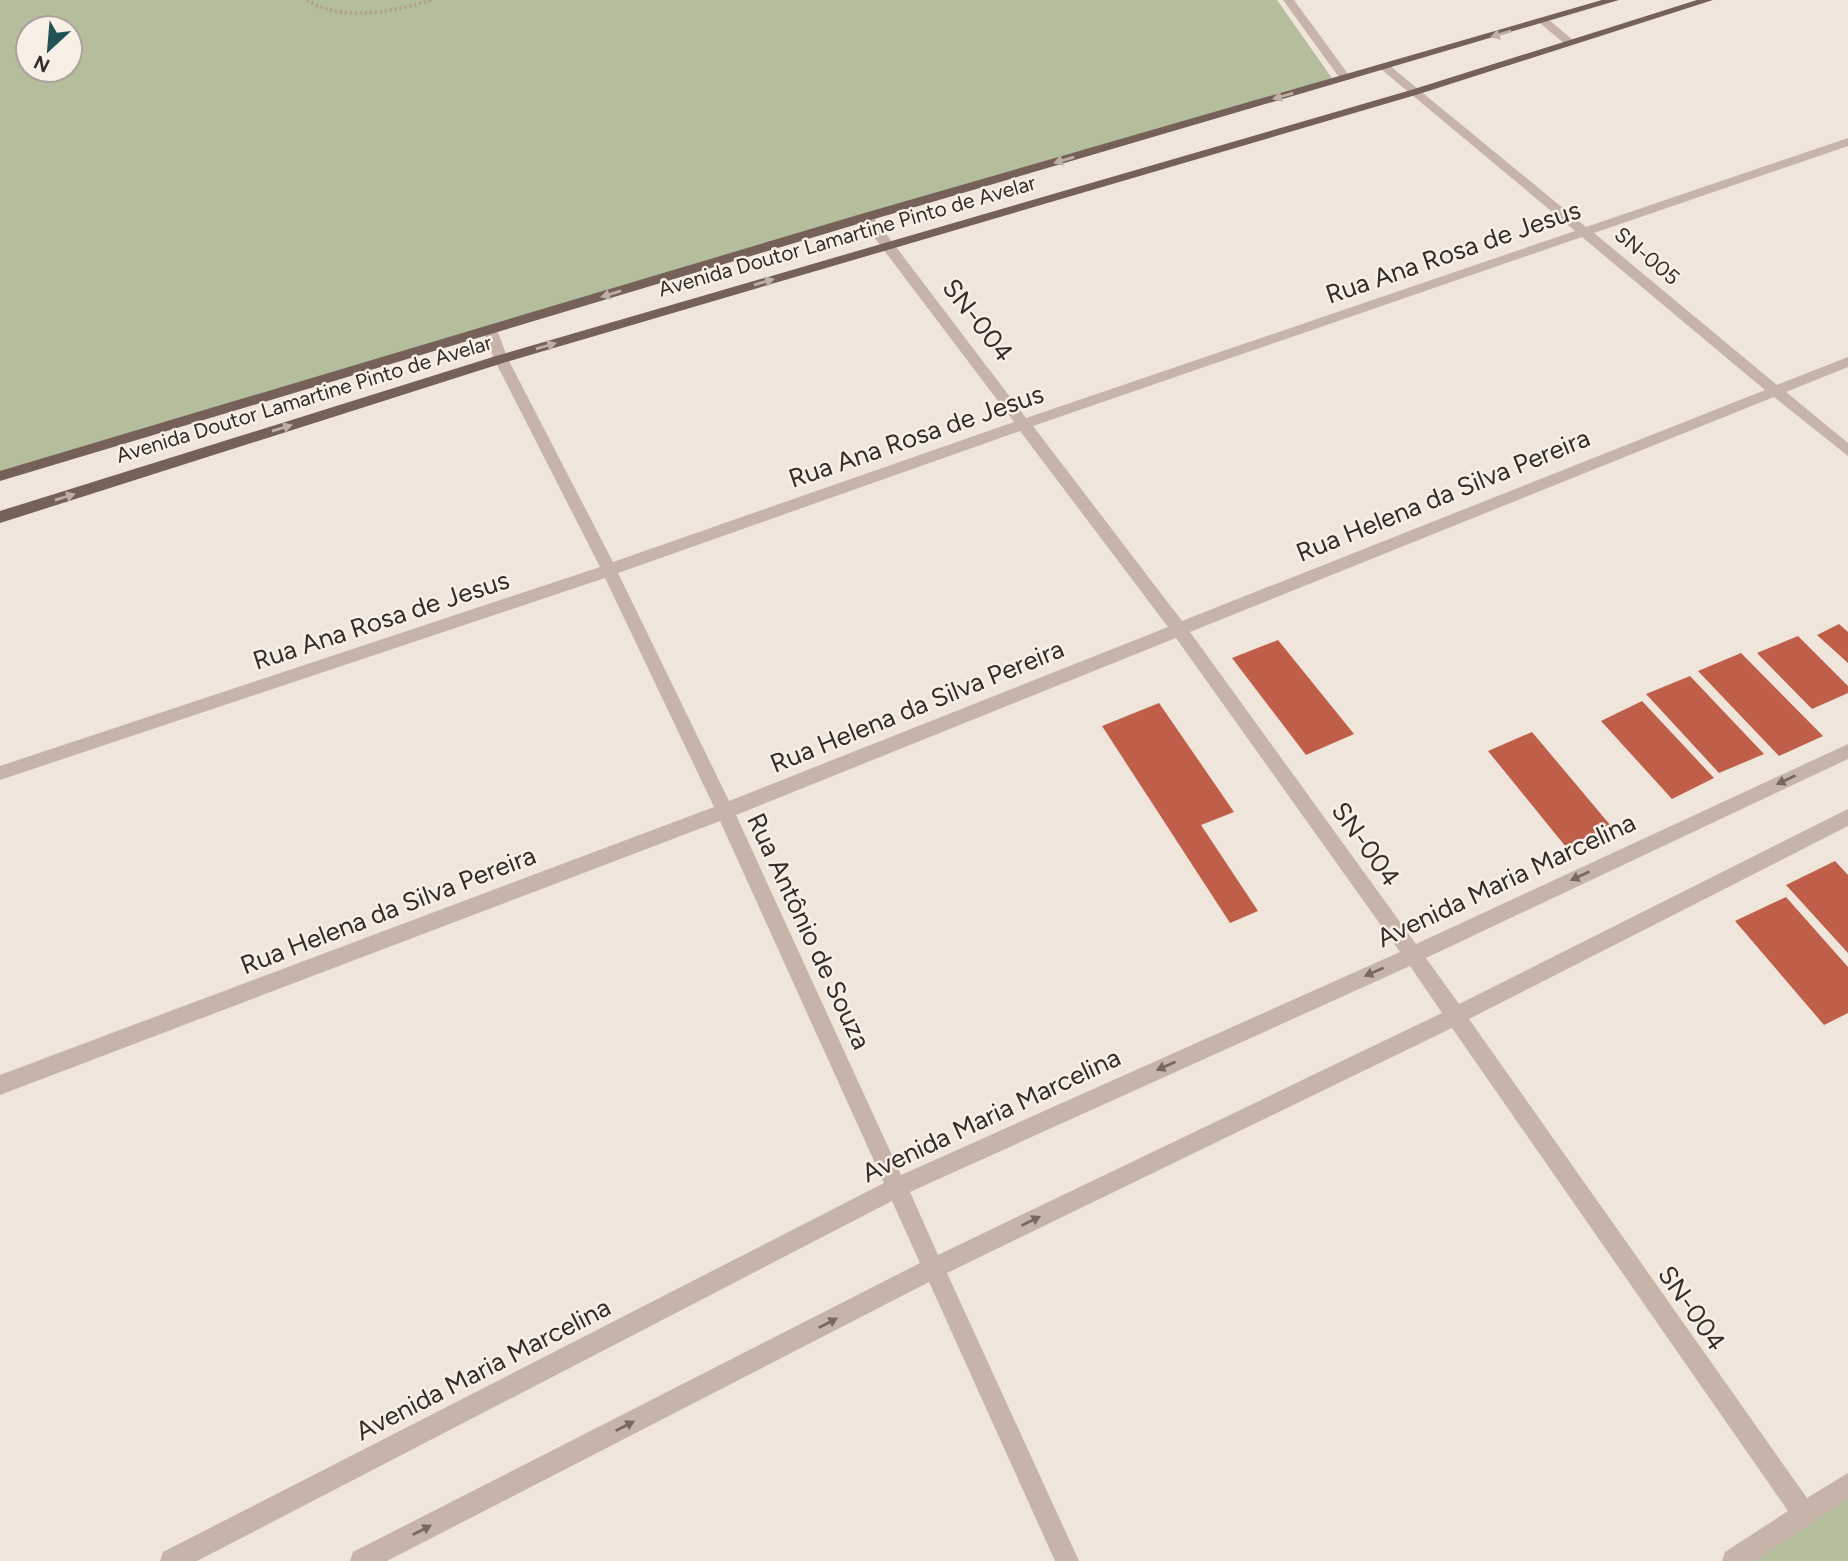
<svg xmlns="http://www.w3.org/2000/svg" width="1848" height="1561" font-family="Figtree,sans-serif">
	<rect width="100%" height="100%" fill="#f0e5db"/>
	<!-- green -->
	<path fill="#b5be9c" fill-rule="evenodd" d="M 0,0 L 1277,0 L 1334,81 L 0,476 ZM 28,28 L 70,28 L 70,70 L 28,70 Z
		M 1848,1485 L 1848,1561 L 1734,1561 Z"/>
	<!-- building -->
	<path fill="#bf5f4a" d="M 1839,624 L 1848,632 L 1848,663 L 1817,635 Z
		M 1798,636 L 1848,686 L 1848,693 L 1812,709 L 1757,653 Z
		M 1278,640 L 1354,734 L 1306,755 L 1232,658 Z
		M 1741,653 L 1823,736 L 1779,756 L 1698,671 Z
		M 1690,676 L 1764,754 L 1719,773 L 1646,694 Z
		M 1642,701 L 1714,778 L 1672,799 L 1601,721 Z
		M 1159,703 L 1234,812 L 1201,825 L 1258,911 L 1230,923 L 1102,726 Z
		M 1532,732 L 1611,826 L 1566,847 L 1488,751 Z
		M 1835,861 L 1848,875 L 1848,953 L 1786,885 Z
		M 1786,897 L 1848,967 L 1848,1013 L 1824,1025 L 1735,921 Z"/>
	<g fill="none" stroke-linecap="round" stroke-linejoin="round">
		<!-- path -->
		<path stroke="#b39e92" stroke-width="3.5" stroke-dasharray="2.5 2.5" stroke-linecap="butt" d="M 307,0 C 343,23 394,11 432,0"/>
		<!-- minor -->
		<path fill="#c7b4a8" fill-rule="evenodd" d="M 1283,0 L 1294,0 L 1351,78 L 1349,80 L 1341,80 Z
			M 1540,19 L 1548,19 L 1574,41 L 1574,45 L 1566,45 L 1540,23 Z
			M 1382,66 L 1390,66 L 1586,227 L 1848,138 L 1848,146 L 1594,233 L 1777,385 L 1848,357 L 1848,367 L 1786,392 L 1848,443 L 1848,456 L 1774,397 L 1190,632 L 1416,944 L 1848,744 L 1848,759 L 1426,958 L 1459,1004 L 1848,809 L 1848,826 L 1469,1019 L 1807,1498 L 1848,1473 L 1848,1499 L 1755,1561 L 1722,1561 L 1725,1552 L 1788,1511 L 1452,1028 L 947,1273 L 1079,1561 L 1055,1561 L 929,1282 L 387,1561 L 350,1561 L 353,1552 L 920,1263 L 892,1201 L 197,1561 L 160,1561 L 163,1552 L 884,1183 L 720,821 L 0,1095 L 0,1075 L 714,807 L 605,578 L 0,780 L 0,766 L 600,567 L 494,359 L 483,330 L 485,327 L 490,325 L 497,330 L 508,359 L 613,562 L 1014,422 L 861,220 L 861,214 L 871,214 L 1026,418 L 1575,231 L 1382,70 ZM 1582,237 L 1765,390 L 1182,621 L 1033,426 ZM 1020,431 L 1168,627 L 729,801 L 618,573 ZM 1176,638 L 1400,952 L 901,1175 L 736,815 ZM 1410,966 L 1442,1013 L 938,1255 L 910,1192 Z"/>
		<!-- major -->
		<path fill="#766159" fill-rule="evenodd" d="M 1602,0 L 1619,0 L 871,220 L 0,481 L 0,471 L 861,214 Z
			M 1697,0 L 1713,0 L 1419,94 L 506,362 L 0,523 L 0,511 L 496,356 L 1411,90 Z"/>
	</g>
	<!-- one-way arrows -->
	<defs><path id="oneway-solid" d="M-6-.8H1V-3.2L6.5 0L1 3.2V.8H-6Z" transform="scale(1.75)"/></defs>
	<g fill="#beafa7">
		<use href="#oneway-solid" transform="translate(1501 34) rotate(163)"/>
		<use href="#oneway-solid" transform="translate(1283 96) rotate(164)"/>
		<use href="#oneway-solid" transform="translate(1064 160) rotate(164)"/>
		<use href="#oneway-solid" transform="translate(764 282) rotate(-16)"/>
		<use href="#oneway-solid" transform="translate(611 294) rotate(163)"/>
		<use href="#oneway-solid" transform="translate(546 346) rotate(-16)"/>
		<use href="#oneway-solid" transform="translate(282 428) rotate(-17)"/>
		<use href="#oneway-solid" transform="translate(65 497) rotate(-17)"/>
	</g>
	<g fill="#776962">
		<use href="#oneway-solid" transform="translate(1786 780) rotate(155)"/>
		<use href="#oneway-solid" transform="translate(1580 876) rotate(155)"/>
		<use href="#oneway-solid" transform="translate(1374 972) rotate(156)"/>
		<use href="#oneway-solid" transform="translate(1166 1066) rotate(156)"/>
		<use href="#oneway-solid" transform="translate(1031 1221) rotate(-26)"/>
		<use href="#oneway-solid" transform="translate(828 1323) rotate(-27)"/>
		<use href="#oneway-solid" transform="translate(625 1426) rotate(-27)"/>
		<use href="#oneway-solid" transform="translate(422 1530) rotate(-27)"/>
	</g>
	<g text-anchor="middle" stroke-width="5" stroke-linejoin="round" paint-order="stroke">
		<!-- far-street labels -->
		<g font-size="21" fill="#352b28" stroke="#f8efe7">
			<text transform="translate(847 236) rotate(-16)" y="7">Avenida Doutor Lamartine Pinto de Avelar</text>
			<text transform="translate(1647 256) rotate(40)" y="7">SN-005</text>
			<text transform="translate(304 399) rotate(-17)" y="7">Avenida Doutor Lamartine Pinto de Avelar</text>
		</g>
		<!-- street labels -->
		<g font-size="26" fill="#352b28" stroke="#f8efe7">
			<text transform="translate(1453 252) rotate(-19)" y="9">Rua Ana Rosa de Jesus</text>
			<text transform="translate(978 320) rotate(52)" y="9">SN-004</text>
			<text transform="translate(916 436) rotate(-19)" y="9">Rua Ana Rosa de Jesus</text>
			<text transform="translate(1443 495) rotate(-22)" y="9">Rua Helena da Silva Pereira</text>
			<text transform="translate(381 620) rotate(-18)" y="9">Rua Ana Rosa de Jesus</text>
			<text transform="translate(917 706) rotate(-22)" y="9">Rua Helena da Silva Pereira</text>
			<text transform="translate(1366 844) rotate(54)" y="9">SN-004</text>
			<text transform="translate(1506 880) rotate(-25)" y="9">Avenida Maria Marcelina</text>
			<text transform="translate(388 910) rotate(-21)" y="9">Rua Helena da Silva Pereira</text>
			<text transform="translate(809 931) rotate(65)" y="9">Rua Antônio de Souza</text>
			<text transform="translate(991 1115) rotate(-25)" y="9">Avenida Maria Marcelina</text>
			<text transform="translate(1692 1308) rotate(55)" y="9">SN-004</text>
			<text transform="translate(483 1369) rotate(-27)" y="9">Avenida Maria Marcelina</text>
		</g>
	</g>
	<!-- north arrow -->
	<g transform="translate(49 49) rotate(206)"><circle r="33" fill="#f8efe7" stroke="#aaa19b" stroke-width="2"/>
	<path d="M0-5L12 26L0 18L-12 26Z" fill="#1f5354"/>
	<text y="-10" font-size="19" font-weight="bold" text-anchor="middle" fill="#352b28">N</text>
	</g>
</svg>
